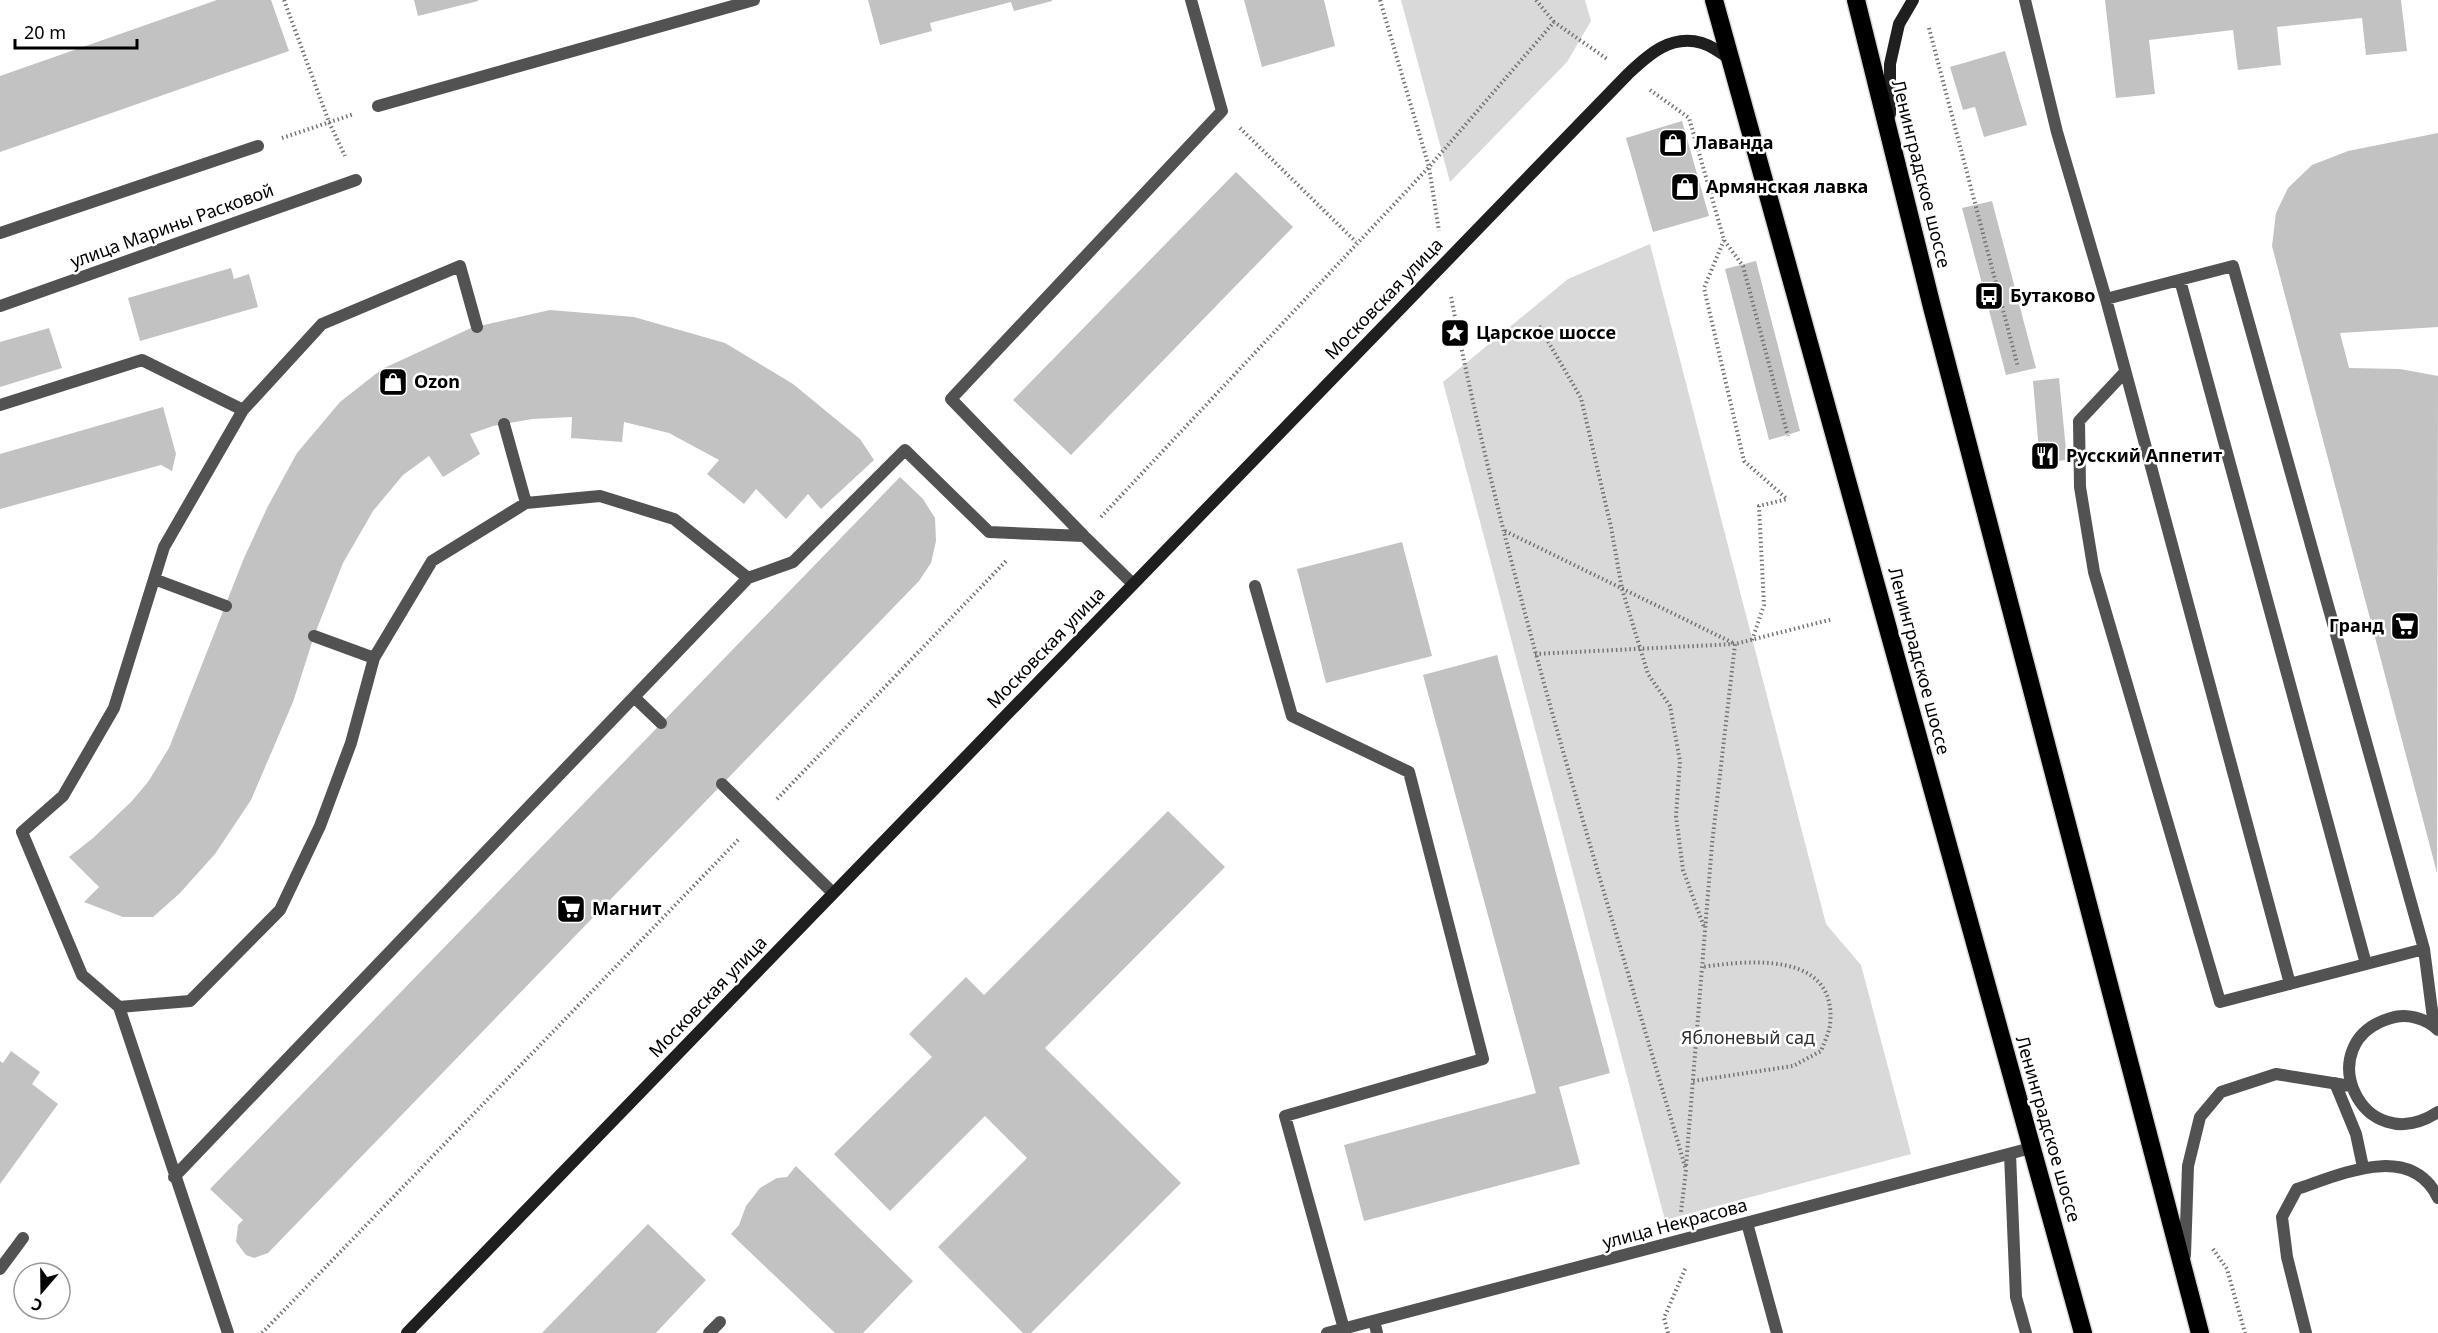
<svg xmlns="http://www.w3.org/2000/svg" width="2438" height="1333" font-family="'Noto Sans',sans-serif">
	<rect width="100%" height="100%" fill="#fff"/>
	<!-- green -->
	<path fill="#d9d9d9" d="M 1401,0 L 1585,0 L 1591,21 L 1567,62 L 1450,182 Z
		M 1650,244 L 1826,924 L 1861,965 L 1911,1154 L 1665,1220 L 1443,382 L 1568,279 Z"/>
	<!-- building -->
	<path fill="#c2c2c2" d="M 217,0 L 271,0 L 289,51 L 0,152 L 0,76 Z
		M 414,0 L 478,0 L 478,1 L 418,16 Z
		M 868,0 L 1052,0 L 1052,1 L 1014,11 L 1011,2 L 930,23 L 932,31 L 880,45 Z
		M 1244,0 L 1324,0 L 1335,46 L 1262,67 Z
		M 2105,0 L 2401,0 L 2407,51 L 2366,55 L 2362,18 L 2277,27 L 2281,65 L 2238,70 L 2233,30 L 2149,40 L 2155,94 L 2116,98 Z
		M 2005,51 L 2027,125 L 1984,137 L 1975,107 L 1963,110 L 1950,67 Z
		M 1682,121 L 1709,216 L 1653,232 L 1626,138 Z
		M 2438,133 L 2438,327 L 2340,333 L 2349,368 L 2400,369 L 2438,376 L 2437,873 L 2272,246 L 2276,213 L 2288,188 L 2312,165 L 2348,151 Z
		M 1236,172 L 1293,227 L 1071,455 L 1013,400 Z
		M 1992,201 L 2036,368 L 2006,375 L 1962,208 Z
		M 1756,261 L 1800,431 L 1769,440 L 1725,269 Z
		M 231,268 L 234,279 L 249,274 L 258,307 L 140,341 L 128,298 Z
		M 550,310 L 634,317 L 725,343 L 793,384 L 860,439 L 874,460 L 821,509 L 808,494 L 786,519 L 756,489 L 744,504 L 707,474 L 719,460 L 669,433 L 624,422 L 622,442 L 571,438 L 572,417 L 532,419 L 493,426 L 470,434 L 480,454 L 443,477 L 429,456 L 403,475 L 373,511 L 343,563 L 314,636 L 293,702 L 251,800 L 215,854 L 179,894 L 153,917 L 123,917 L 84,902 L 99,887 L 69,857 L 93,838 L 131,802 L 148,782 L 169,748 L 244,558 L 268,506 L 297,453 L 340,402 L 382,369 L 471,328 Z
		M 49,328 L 62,368 L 0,387 L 0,342 Z
		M 2059,378 L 2067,460 L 2040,463 L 2033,381 Z
		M 163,407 L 176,454 L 172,471 L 161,465 L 0,509 L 0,454 Z
		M 900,477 L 923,499 L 935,518 L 936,541 L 931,563 L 919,581 L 268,1253 L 254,1258 L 246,1255 L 236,1242 L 238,1225 L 243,1220 L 210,1189 Z
		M 1402,542 L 1432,656 L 1326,683 L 1297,569 Z
		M 1497,655 L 1610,1073 L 1559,1087 L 1580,1164 L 1364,1221 L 1344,1145 L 1536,1093 L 1423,675 Z
		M 1168,811 L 1225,867 L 1045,1048 L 1181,1183 L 1031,1333 L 1023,1333 L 938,1247 L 1027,1158 L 985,1116 L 890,1211 L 834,1154 L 932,1057 L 909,1034 L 966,977 L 984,995 Z
		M 11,1051 L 40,1072 L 32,1084 L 58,1104 L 0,1184 L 0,1061 L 3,1063 Z
		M 796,1166 L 913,1281 L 863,1333 L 835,1333 L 731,1234 L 739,1225 L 746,1206 L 760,1188 L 777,1178 L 787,1177 Z
		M 648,1224 L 706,1280 L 668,1320 L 656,1333 L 542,1333 Z"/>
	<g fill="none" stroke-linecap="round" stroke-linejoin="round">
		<!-- highway casing -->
		<g stroke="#dbdbdb" stroke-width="21">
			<path id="highway" d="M 1714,0 L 2083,1333
				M 1856,0 L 1932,307 L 2200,1333"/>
		</g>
		<!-- path -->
		<path stroke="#747474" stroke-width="4" stroke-dasharray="1.5 3" stroke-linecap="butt" d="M 284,0 L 329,122 L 345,156
			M 1380,0 L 1429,167 L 1439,231
			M 1536,0 L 1554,22
			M 1929,28 L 2018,367
			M 1650,90 L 1689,118 L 1724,240 L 1743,266 L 1788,436
			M 1240,128 L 1356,242
			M 282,138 L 354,114
			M 1724,240 L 1704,288 L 1744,461 L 1787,499
			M 1451,297 C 1509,593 1602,881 1686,1170 L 1681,1212
			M 1539,326 L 1581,398 L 1611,527 L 1622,589 L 1648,674 L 1670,706 L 1680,761 L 1676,816 L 1683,870 L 1704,927
			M 1101,517 L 1429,167 L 1554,22 L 1607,59
			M 1505,531 L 1735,644 L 1712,844 L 1686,1166
			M 1752,640 L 1764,605 L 1759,506 L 1787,499
			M 1535,654 L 1735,644 L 1833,619
			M 777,799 L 1007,560
			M 1693,1081 L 1793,1066 L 1821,1051 C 1824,1043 1829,1033 1830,1025 C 1838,951 1750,960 1702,967
			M 2213,1249 L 2227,1269 L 2245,1333
			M 262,1333 L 739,839
			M 1668,1333 L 1664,1318 L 1686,1267"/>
		<!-- lane -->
		<path stroke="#525252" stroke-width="12" d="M 2025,0 L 2057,132 L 2106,299 L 2290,984
			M 378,106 L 754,0
			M 0,233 L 258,146
			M 2180,280 L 2366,964
			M 2106,299 L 2233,266 L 2424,949 L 2434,1026
			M 477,327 L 460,266 L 322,324 L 243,410 L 164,547 L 114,708 L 63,796 L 22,832 L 82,975 L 119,1007 L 190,1001 L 280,910 L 320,826 L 351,743 L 374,658 L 432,561 L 526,503 L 504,424
			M 2125,372 L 2079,421 L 2080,487 L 2094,572 L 2220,1002 L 2424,949
			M 0,405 L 142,360 L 243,410
			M 526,503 L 600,496 L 674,519 L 748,578
			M 1084,536 L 951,399 L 1222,111 L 1191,0
			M 154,579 L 226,606
			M 1255,586 L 1292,716 L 1409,772 L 1483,1059 L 1285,1116 L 1344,1329
			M 314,636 L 374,658
			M 634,697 L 661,723
			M 722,784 L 833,893
			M 119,1007 L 228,1333
			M 2438,1030 C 2426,1018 2406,1013 2391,1018 C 2308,1042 2362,1162 2438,1112
			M 2335,1083 L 2356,1134 L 2363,1167
			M 2010,1154 L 2016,1297 L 2026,1333
			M 174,1177 L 748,578 L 793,562 L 905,450 L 989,532 L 1084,536 L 1133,584
			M 2185,1255 L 2188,1166 L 2200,1117 L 2221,1092 L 2276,1074 L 2351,1086
			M 0,1269 L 23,1238
			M 1374,1321 L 1377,1333
			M 709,1333 L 720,1322
			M 2306,1333 L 2287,1257 L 2282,1217 L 2297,1189 C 2339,1175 2411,1141 2438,1198"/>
		<!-- street -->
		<path stroke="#525252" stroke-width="12" d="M 0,306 L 356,180
			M 1747,1223 L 1777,1333
			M 1327,1333 L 2031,1148"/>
		<!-- secondary -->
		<path stroke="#1f1f1f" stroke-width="12" d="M 1890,114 L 1890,64 L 1899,24 L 1913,0
			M 407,1333 L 1628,74 C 1649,54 1671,34 1702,43 C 1712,46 1723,54 1731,60"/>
		<!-- highway -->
		<use href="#highway" stroke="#000" stroke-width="18"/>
	</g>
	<!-- icons -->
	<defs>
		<g id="shop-square" transform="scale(1.5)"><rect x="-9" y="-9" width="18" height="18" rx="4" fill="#000" stroke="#fff"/><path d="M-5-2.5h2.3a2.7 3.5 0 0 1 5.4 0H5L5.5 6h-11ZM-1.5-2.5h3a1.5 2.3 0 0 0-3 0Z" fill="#fff"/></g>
		<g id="bus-square" transform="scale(1.5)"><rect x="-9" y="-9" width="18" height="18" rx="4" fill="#000" stroke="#fff"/><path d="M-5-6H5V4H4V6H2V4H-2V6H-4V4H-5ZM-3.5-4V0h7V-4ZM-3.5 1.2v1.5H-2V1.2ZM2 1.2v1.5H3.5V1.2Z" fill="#fff"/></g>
		<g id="sight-square" transform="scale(1.5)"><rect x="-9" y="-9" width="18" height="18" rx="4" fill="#000" stroke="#fff"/><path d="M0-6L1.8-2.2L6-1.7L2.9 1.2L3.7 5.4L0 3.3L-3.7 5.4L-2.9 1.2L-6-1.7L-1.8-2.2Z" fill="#fff"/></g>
		<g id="restaurant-square" transform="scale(1.5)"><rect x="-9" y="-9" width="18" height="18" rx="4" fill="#000" stroke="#fff"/><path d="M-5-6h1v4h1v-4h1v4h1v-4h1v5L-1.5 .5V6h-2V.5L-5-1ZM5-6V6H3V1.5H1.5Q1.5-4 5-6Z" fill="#fff"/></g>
		<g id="supermarket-square" transform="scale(1.5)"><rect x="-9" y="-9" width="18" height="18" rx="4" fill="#000" stroke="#fff"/><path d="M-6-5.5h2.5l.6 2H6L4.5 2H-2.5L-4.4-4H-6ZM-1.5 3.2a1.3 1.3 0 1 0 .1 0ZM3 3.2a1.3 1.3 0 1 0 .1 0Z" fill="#fff"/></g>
	</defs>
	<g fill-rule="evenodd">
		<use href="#shop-square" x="1673" y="143"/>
		<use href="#shop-square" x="1685" y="187"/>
		<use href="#bus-square" x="1989" y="296"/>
		<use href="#sight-square" x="1455" y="333"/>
		<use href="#shop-square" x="393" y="382"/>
		<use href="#restaurant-square" x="2045" y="456"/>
		<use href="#supermarket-square" x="2405" y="626"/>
		<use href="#supermarket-square" x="571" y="909"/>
	</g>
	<g text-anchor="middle" stroke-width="5" stroke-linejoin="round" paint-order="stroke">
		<!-- poi labels -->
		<g font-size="18" font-weight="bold" fill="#000" stroke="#fff" text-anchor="start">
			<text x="1694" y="149">Лаванда</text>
			<text x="1706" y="193">Армянская лавка</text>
			<text x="2010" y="302">Бутаково</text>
			<text x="1476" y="339">Царское шоссе</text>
			<text x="414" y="388">Ozon</text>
			<text x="2066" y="462">Русский Аппетит</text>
			<text x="2384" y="632" text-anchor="end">Гранд</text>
			<text x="592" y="915">Магнит</text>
		</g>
		<!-- street labels -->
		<g font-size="18" fill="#000" stroke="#fff">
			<text transform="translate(1921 174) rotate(76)" y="6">Ленинградское шоссе</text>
			<text transform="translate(172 226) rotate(-20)" y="6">улица Марины Расковой</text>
			<text transform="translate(1384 299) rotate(-46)" y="6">Московская улица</text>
			<text transform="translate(1046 648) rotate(-46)" y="6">Московская улица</text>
			<text transform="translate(1919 661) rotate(75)" y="6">Ленинградское шоссе</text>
			<text transform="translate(708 997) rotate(-46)" y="6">Московская улица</text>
			<text transform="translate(2048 1129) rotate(74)" y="6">Ленинградское шоссе</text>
			<text transform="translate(1675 1224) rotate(-15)" y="6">улица Некрасова</text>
		</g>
		<!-- park labels -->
		<g font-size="18" fill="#303030" stroke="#fff">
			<text x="1748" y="1044">Яблоневый сад</text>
		</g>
	</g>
	<!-- north arrow -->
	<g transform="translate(42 1291) rotate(200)"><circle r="28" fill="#ffffff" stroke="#999999" stroke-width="1.5"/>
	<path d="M0-4.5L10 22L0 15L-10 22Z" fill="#000000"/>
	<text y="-9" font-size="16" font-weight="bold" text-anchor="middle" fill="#000000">С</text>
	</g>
	<!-- scale -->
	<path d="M15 39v9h122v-9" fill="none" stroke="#000000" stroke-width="3"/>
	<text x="24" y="39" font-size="18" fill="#000000" stroke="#ffffff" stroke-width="4.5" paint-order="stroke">20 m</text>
</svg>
